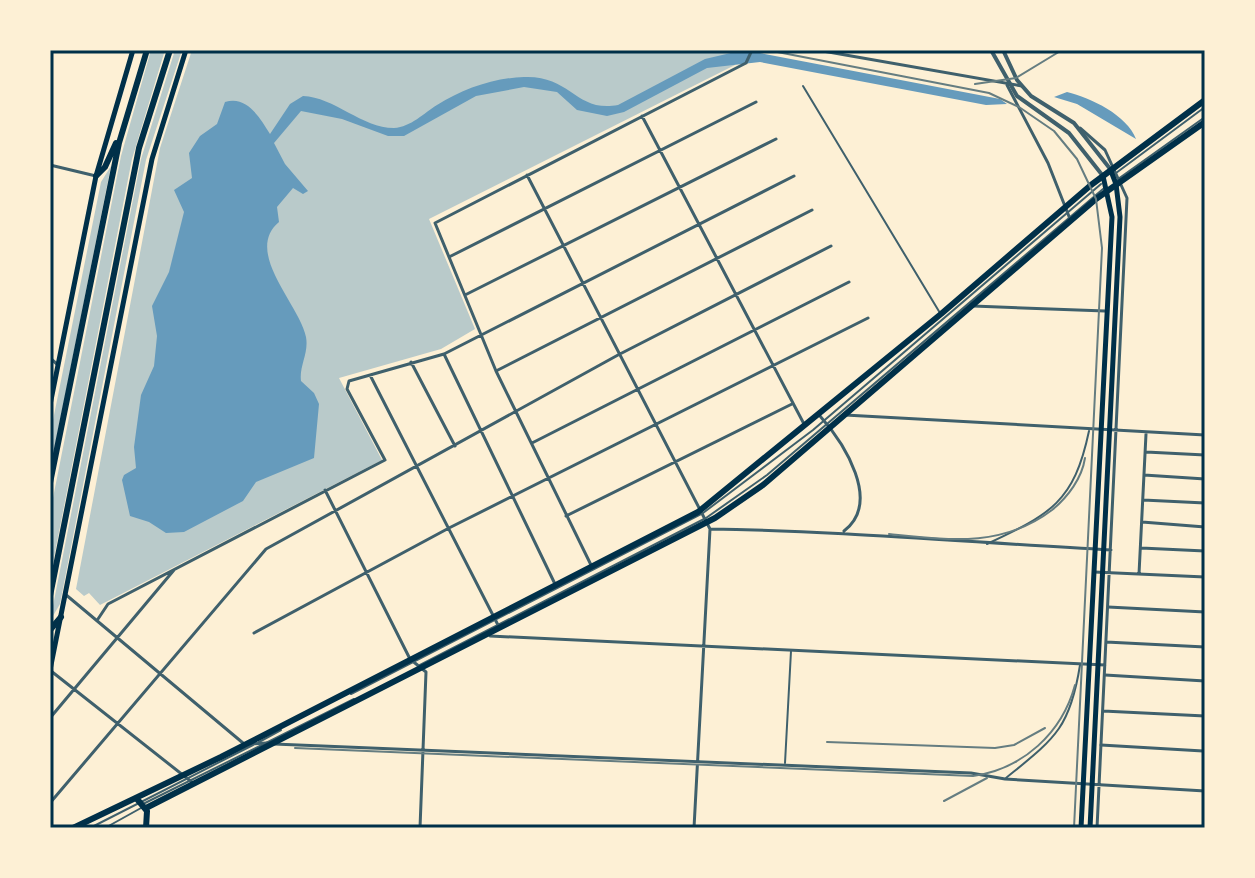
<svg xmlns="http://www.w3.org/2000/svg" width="1255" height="878" font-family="Mulish,sans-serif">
	<rect width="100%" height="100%" fill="#fdf0d5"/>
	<!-- green -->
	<path fill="#b9caca" d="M 151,50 L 165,50 L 132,159 L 50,578 L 50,513 L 121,156 Z
		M 175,50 L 182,50 L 146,160 L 60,604 L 50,621 L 141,159 Z
		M 192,50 L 732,50 L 735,65 L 429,219 L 475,329 L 441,349 L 339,378 L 382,460 L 100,605 L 89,593 L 84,596 L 76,589 L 160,148 Z
		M 111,166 L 50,471 L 50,435 L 101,182 Z"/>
	<!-- water -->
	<path fill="#669bbc" d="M 735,52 L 760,53 L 1000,99 L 1007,104 L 986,105 L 760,62 L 707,68 L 624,112 L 607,116 L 577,110 L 557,92 L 524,87 L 476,96 L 404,136 L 388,136 L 342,119 L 301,111 L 274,143 L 285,164 L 308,191 L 303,194 L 293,188 L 277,207 L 279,222 C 243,252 300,305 306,337 C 309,353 299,366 301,381 L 314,393 L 319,404 L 314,458 L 256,482 L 243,501 L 184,532 L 166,533 L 149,522 L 130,516 L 122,480 L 124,475 L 136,468 L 134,447 L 141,395 L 154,366 L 157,336 L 152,306 L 169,272 L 184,212 L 174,190 L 192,178 L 189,153 L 200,136 L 217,124 L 225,102 C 247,95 260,118 270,134 L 290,104 L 303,96 C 334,97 362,128 394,128 C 411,127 424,113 437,105 C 463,89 493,78 524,77 C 571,75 576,113 618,105 L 705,59 Z
		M 1067,92 C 1091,98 1127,115 1136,139 L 1077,104 L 1054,97 Z"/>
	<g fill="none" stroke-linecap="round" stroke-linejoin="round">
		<!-- service -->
		<path stroke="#3f606c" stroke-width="2" d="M 803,86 L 940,313
			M 1116,173 L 1205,107
			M 1118,179 L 1205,117
			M 987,544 C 1051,514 1074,502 1089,431
			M 420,665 L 706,518 L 767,475 L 1103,189
			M 351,694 L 703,513 L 813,430 L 1101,184
			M 259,742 L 281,730
			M 785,763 L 791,651
			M 1006,778 C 1054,739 1070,729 1080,665
			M 145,803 L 354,699
			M 90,828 L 253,745
			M 105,828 L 141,808"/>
		<!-- pedestrian -->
		<path stroke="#3f606c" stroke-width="3" d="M 1108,607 L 1205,612
			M 1105,675 L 1205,681
			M 1101,745 L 1203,751"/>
		<!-- minor -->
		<path stroke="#3f606c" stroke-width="3" d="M 817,50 L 1022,86
			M 1007,85 L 1048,163 L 1070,219
			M 642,116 L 804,424
			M 1080,128 L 1105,150 L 1127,198 L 1097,828
			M 50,165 L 96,176
			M 527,175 L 710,529 L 694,828
			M 449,257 L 756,102
			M 465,295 L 776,139
			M 973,306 L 1105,311
			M 444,354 L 555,584
			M 50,358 L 58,365
			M 411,362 L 455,446
			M 496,371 L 812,210
			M 370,375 L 499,627
			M 845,415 L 1205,435
			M 820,416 C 844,443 882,502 844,531
			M 532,443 L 849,282
			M 1146,452 L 1205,455
			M 1144,475 L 1205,479
			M 325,490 L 410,659 L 426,672 L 420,828
			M 1143,500 L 1205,503
			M 566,516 L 792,404
			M 1142,522 L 1205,527
			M 710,529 C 844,531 977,543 1111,550
			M 1141,548 L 1205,551
			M 592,567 L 496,371 L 435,223 L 746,63 L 752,50
			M 1094,572 L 1205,577
			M 1139,574 L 1146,434
			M 65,594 L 243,743
			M 98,619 L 108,604 L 385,460 L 347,389 L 349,381 L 444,354 L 794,176
			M 254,633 L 449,528 L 868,318
			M 490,636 L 1105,665
			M 1106,642 L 1205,647
			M 51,671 L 193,783
			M 1103,711 L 1205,716
			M 50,718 L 174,570
			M 250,744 L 267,743
			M 274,744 L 971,773 L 1005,779 L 1205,791
			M 50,803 L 266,549 L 618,355 L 831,246"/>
		<!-- tertiary -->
		<path stroke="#3f606c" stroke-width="4" d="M 991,50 L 1017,96 L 1069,133 L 1103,176
			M 1003,50 L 1017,80 L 1031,96 L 1074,123 L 1111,170"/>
		<!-- secondary -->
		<path stroke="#003049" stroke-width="5" d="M 50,405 L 96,176 L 133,50
			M 50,670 L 152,159 L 186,50
			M 1081,828 L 1112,217 L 1103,176
			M 1090,828 L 1120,217 L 1116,184 L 1111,171"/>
		<!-- primary -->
		<path stroke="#003049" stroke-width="6" d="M 137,799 L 147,811 L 146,828
			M 146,808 L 715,518 L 763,485 L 1096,199 L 1205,122
			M 73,828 L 221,757 L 698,512 L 941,314 L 1091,185 L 1205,100"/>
		<!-- motorway -->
		<path stroke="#003049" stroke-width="6" d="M 96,176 L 105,167 L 116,143
			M 50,483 L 119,143 L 147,50
			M 50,596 L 139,148 L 170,50
			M 50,630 L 61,617"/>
		<!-- rail -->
		<path stroke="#657d81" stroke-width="2" d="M 767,50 L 989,93 L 1019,107 L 1054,131 L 1077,159 L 1096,199 L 1102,248 L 1074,828
			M 975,84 L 1016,78 L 1062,50
			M 889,534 C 948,540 1002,548 1052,510 C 1068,497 1082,478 1085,458
			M 827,742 L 995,748 L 1014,745 L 1045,728
			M 295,748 L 973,776 C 1023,769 1062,733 1075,685
			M 944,801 L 987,778"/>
	</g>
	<!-- border -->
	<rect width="1255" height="878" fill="none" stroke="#fdf0d5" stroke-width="104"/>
	<rect x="52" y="52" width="1151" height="774" fill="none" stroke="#003049" stroke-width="3"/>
</svg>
